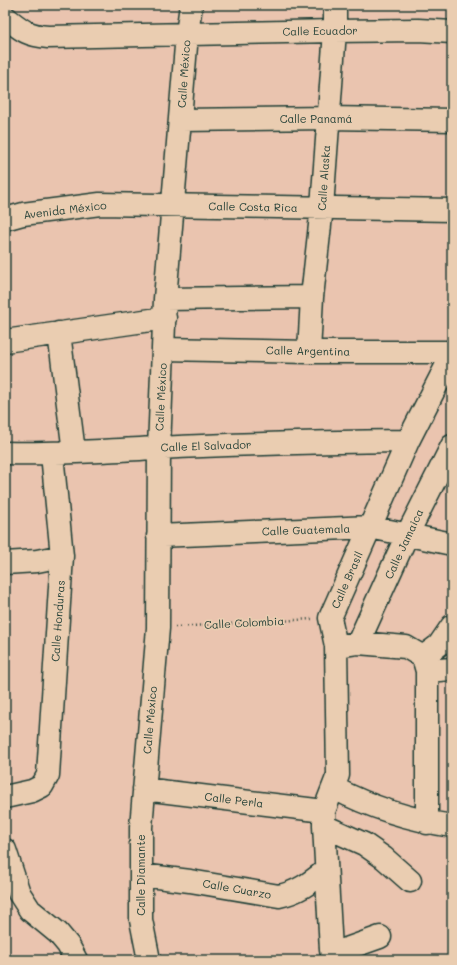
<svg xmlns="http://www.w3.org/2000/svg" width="457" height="965" font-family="Mali,sans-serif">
	<rect width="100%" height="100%" fill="#eac4af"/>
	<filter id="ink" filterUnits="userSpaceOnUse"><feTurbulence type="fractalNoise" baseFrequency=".025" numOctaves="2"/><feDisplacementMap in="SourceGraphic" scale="8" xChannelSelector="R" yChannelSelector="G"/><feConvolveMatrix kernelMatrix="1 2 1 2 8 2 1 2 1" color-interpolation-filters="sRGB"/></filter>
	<g filter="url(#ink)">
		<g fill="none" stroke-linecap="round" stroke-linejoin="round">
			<!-- minor casing -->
			<g stroke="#1f3d34" stroke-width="25">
				<path id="minor" d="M 5,17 C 22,30 26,35 48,37 L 335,31 L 418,30 L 452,32
					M 181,120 L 328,118 L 452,120
					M 5,219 L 23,214 L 100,204 L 452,210
					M 165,299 L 312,297
					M 59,333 L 74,452
					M 5,341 L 165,318
					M 164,349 L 309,352 L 452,352
					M 309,352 L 312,297 L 322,207 L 335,31 L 335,5
					M 5,453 C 57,455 108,450 159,448 C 242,444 325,442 408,441
					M 158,536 L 370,527 L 452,544
					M 5,563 L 37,561 L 62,556
					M 358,643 L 407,535 L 452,446
					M 345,645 L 358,643 L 406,647 L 423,657
					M 423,657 L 427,671 L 427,823
					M 423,657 L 439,645 L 452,626
					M 427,671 L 452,669
					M 334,788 C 370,807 412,820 452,826
					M 144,789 L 324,811
					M 5,797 L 32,791 L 42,786 L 48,775 L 62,556 L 52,454
					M 324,826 L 364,844 L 384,858 L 410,881
					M 5,850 L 19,893 L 30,910 L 58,933 L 68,945 L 76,960
					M 141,875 L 190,881 L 279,896 C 298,892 310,883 325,871
					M 380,937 L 335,953 L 331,950 L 324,826 L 324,811 L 338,775 L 336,646 L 330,618 L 408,441 L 452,355
					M 149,960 L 141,920 L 141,827 L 158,628 L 159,448 L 165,299 L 187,34 L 191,5"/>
			</g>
			<!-- path -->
			<path stroke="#1f3d34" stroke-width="2.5" stroke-dasharray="1 3" stroke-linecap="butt" d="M 175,627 L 312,619"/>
			<!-- minor -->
			<use href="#minor" stroke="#eacdb1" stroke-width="22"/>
		</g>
	</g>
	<g text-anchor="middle" stroke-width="3.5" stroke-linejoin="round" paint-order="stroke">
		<!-- street labels -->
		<g font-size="11" fill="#1f3d34" stroke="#eacdb1">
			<text transform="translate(320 31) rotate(-1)" y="4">Calle Ecuador</text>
			<text transform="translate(184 74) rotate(-86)" y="4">Calle México</text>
			<text x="316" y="123">Calle Panamá</text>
			<text transform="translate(324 178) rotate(-86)" y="4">Calle Alaska</text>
			<text transform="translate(253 207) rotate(1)" y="4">Calle Costa Rica</text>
			<text transform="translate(65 210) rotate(-7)" y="4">Avenida México</text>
			<text transform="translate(308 351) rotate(1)" y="4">Calle Argentina</text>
			<text transform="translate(161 397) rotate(-87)" y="4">Calle México</text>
			<text transform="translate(206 446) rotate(-2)" y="4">Calle El Salvador</text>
			<text transform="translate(306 530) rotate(-2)" y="4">Calle Guatemala</text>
			<text transform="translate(404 544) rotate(-65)" y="4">Calle Jamaica</text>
			<text transform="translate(347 580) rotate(-66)" y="4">Calle Brasil</text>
			<text transform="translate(58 621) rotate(-86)" y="4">Calle Honduras</text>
			<text transform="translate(244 623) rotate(-3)" y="4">Calle Colombia</text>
			<text transform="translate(150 720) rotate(-85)" y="4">Calle México</text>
			<text transform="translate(234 800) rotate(7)" y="4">Calle Perla</text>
			<text transform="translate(141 875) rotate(-90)" y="4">Calle Diamante</text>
			<text transform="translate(237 889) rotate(10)" y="4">Calle Cuarzo</text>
		</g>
	</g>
	<!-- margin -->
	<rect width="457" height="965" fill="none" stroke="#eacdb1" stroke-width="20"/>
	<rect x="10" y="10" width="437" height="945" fill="none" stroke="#1f3d34" stroke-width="1.5" filter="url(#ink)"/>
</svg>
